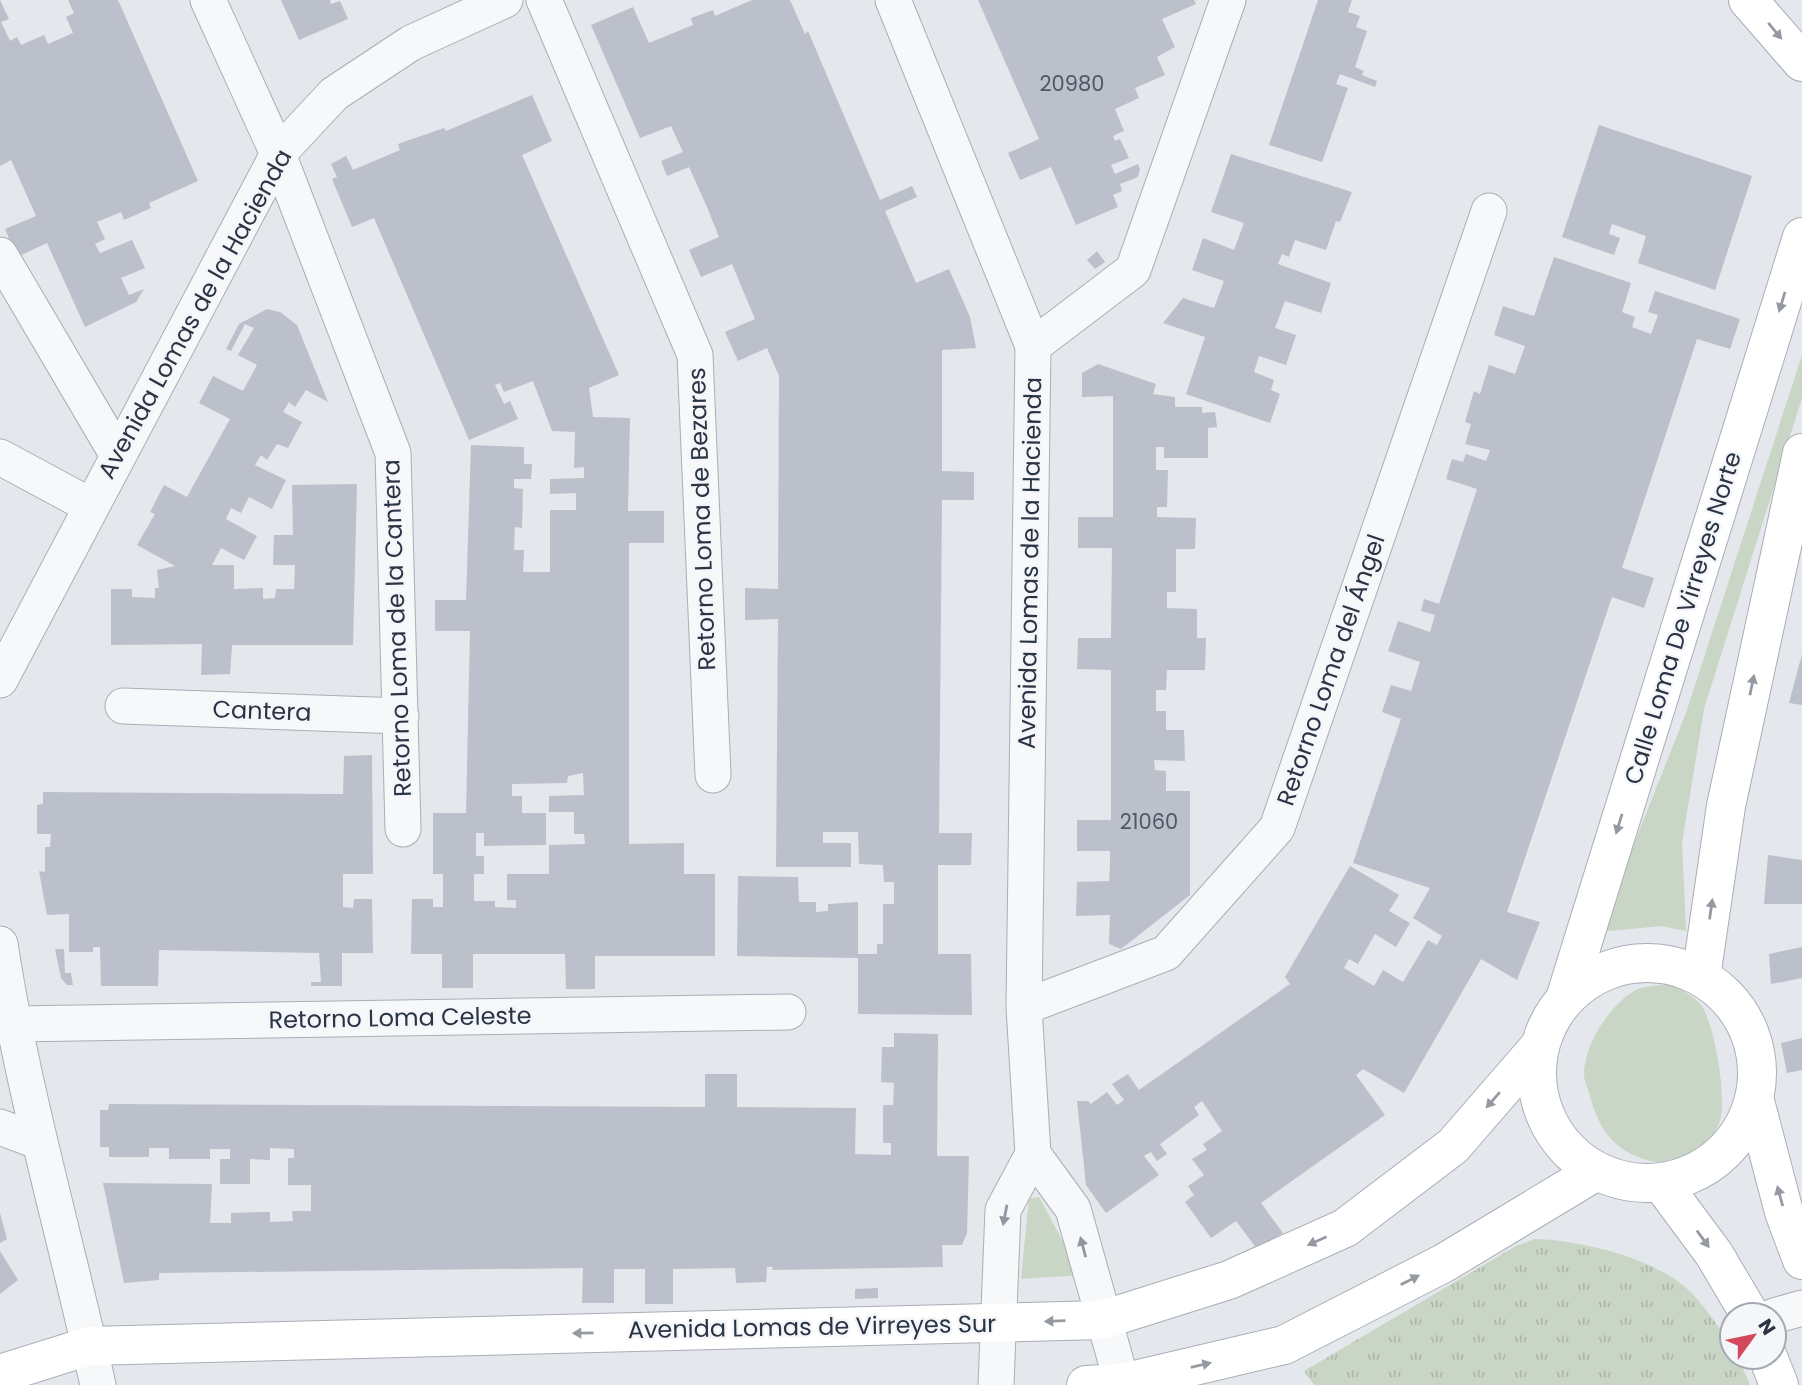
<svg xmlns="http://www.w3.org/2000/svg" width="1802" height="1385" font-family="Poppins,sans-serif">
	<defs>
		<pattern id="park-tufts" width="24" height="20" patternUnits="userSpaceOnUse" patternTransform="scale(1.75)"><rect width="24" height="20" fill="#c9d6c5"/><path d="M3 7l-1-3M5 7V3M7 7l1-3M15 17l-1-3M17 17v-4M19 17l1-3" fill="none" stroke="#adb8ab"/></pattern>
	</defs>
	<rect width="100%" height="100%" fill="#e4e7ec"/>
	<!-- green -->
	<path fill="#c9d6c5" d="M 1802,355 L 1802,398 L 1704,709 L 1682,843 L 1686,931 L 1661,926 L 1599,932 L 1686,713 Z
		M 1670,984 C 1681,990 1694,996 1701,1005 C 1715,1024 1728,1103 1719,1124 C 1708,1149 1684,1166 1656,1162 C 1617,1155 1599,1131 1590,1096 C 1588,1089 1584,1081 1584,1075 C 1584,1045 1609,1006 1634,991 C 1643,985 1660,986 1670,984 Z
		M 1039,1197 L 1081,1275 L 1021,1279 L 1029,1199 Z"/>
	<!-- park -->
	<path fill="url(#park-tufts)" d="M 1535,1239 C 1579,1240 1649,1257 1684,1286 C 1703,1302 1717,1326 1732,1345 L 1732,1357 L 1738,1357 L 1750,1385 L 1314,1385 L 1304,1371 L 1516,1246 Z"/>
	<!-- building -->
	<path fill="#bbc0ca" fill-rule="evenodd" d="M 0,0 L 9,19 L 1,22 L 5,30 L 10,41 L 17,37 L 21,45 L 44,35 L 48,44 L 73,33 L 66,17 L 74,13 L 68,0 L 118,0 L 198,181 L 149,203 L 151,208 L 124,220 L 121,212 L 97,222 L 105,239 L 95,244 L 100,253 L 132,240 L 145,268 L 121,278 L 129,295 L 144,289 L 136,302 L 85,327 L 47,243 L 17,257 L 5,229 L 36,216 L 11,160 L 0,166 Z
		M 281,0 L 330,0 L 331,4 L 340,1 L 348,19 L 299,40 Z
		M 752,0 L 790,0 L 805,34 L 808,31 L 880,200 L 912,186 L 917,197 L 885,211 L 916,283 L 949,269 L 970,317 L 976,348 L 942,350 L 942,471 L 974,472 L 974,500 L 942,500 L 939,833 L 972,833 L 971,865 L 938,865 L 938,954 L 971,954 L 972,1015 L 858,1014 L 858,958 L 737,956 L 738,876 L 798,877 L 799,902 L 816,902 L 816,912 L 828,911 L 828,904 L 858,902 L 858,954 L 877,954 L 877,944 L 883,944 L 883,904 L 894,904 L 894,882 L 884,882 L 883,865 L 859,864 L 858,832 L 823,832 L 823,843 L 851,843 L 851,867 L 776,867 L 778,619 L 745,620 L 745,588 L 778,589 L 779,376 L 767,348 L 738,361 L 725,332 L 755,319 L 732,264 L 701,277 L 689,250 L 719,237 L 707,207 L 689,167 L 667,176 L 661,161 L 683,152 L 671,126 L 640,138 L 591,25 L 633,7 L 649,43 L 693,25 L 691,18 L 713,10 L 715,16 Z
		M 978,0 L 1194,0 L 1196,4 L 1162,19 L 1175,47 L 1157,57 L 1165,75 L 1135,88 L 1139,98 L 1115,109 L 1124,131 L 1113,136 L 1115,141 L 1120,139 L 1129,158 L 1111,165 L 1115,174 L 1138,164 L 1140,169 L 1138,177 L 1120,184 L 1122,191 L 1113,195 L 1118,207 L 1076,225 L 1051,167 L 1020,180 L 1008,153 L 1039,139 Z
		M 1318,0 L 1352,0 L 1348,12 L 1360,16 L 1356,27 L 1367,31 L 1355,67 L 1364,71 L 1362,75 L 1377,81 L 1375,87 L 1340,74 L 1336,84 L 1348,88 L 1322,162 L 1269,145 Z
		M 532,95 L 552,141 L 522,155 L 619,375 L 589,388 L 593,417 L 630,418 L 628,511 L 664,511 L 664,543 L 629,543 L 629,844 L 684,843 L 684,874 L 715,874 L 715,956 L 595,956 L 595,989 L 566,989 L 565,954 L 473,954 L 473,988 L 442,988 L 442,954 L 411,954 L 412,899 L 433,899 L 433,907 L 443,907 L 443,874 L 433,874 L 433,813 L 466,813 L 470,631 L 435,631 L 435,600 L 466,600 L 471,445 L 524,447 L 524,464 L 532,464 L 531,479 L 514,479 L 514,488 L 523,489 L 522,528 L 515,527 L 514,550 L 524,550 L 523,572 L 550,572 L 550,510 L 576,510 L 576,493 L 550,494 L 550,479 L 584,478 L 584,467 L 574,468 L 575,432 L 552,431 L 533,381 L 504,392 L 500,383 L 495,385 L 504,404 L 510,401 L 518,419 L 469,440 L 374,218 L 352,227 L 332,179 L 337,177 L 331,164 L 346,156 L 353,170 L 400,150 L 398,144 L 444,128 L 446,131 ZM 583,773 L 584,795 L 549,796 L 549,812 L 574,812 L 574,834 L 584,834 L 585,844 L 549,845 L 549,874 L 507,874 L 507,900 L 516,900 L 516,908 L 495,907 L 495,901 L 474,901 L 474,874 L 484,874 L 484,856 L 476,856 L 476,833 L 484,833 L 484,846 L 546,845 L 546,813 L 522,813 L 522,796 L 512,796 L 512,784 L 567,783 L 568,776 Z
		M 1599,125 L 1752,176 L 1715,290 L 1638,263 L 1646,236 L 1612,224 L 1609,234 L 1620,238 L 1614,255 L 1562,237 Z
		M 1231,154 L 1352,192 L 1340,222 L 1336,221 L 1326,250 L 1295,240 L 1289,257 L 1282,254 L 1278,264 L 1331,283 L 1321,313 L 1285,301 L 1275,328 L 1296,335 L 1286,365 L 1259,356 L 1254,372 L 1274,380 L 1271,390 L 1280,394 L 1270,423 L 1186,394 L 1205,337 L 1163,323 L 1183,298 L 1214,308 L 1224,281 L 1192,270 L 1203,238 L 1234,250 L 1244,223 L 1211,212 Z
		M 1097,251 L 1105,262 L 1095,269 L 1087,260 Z
		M 1554,257 L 1631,283 L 1622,312 L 1635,317 L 1632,327 L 1651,334 L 1658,315 L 1648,312 L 1655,291 L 1740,319 L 1730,349 L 1697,339 L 1622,568 L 1654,578 L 1644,608 L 1612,597 L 1507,912 L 1540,922 L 1517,980 L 1481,959 L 1404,1093 L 1363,1069 L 1356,1075 L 1385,1115 L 1261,1203 L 1283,1233 L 1257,1249 L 1236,1221 L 1211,1238 L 1185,1202 L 1194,1195 L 1188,1186 L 1204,1175 L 1192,1159 L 1207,1150 L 1203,1144 L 1222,1131 L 1202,1101 L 1194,1107 L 1199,1115 L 1160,1144 L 1167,1154 L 1157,1161 L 1151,1152 L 1144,1156 L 1159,1175 L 1106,1213 L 1086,1185 L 1077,1101 L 1088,1101 L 1091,1104 L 1107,1092 L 1117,1105 L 1124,1100 L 1112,1084 L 1128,1074 L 1139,1090 L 1290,984 L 1285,977 L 1350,866 L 1399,895 L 1389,911 L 1410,923 L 1396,947 L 1375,934 L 1358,964 L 1349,959 L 1344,968 L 1374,986 L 1383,970 L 1403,982 L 1428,940 L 1437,945 L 1442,936 L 1413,918 L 1430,888 L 1353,863 L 1401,719 L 1382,712 L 1391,685 L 1411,691 L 1420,662 L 1388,651 L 1398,621 L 1430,632 L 1435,615 L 1421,611 L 1424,599 L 1439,604 L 1477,489 L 1446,479 L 1452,459 L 1463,462 L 1466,454 L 1486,461 L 1490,450 L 1465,444 L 1471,424 L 1465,422 L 1474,391 L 1480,394 L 1489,365 L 1515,374 L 1525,346 L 1494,335 L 1503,306 L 1534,316 Z
		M 267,309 L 280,312 L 297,325 L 328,402 L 306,390 L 295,407 L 289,402 L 283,412 L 302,422 L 288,448 L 277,444 L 267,460 L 261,455 L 255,465 L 286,480 L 272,509 L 249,497 L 241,513 L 231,508 L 226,519 L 257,536 L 244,560 L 221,548 L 212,565 L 234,565 L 234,589 L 263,588 L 263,599 L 275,598 L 276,589 L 294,589 L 295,565 L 273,565 L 274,535 L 293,535 L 292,485 L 357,484 L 353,645 L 232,645 L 230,674 L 201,675 L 202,644 L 111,645 L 111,589 L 132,589 L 132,597 L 155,598 L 155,588 L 159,588 L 157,570 L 175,566 L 137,545 L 155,514 L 150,512 L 164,485 L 187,497 L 230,419 L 199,403 L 213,376 L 243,391 L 257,365 L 238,355 L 254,328 L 245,324 L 231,351 L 226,349 L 239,324 Z
		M 1098,364 L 1156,384 L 1153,394 L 1175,397 L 1175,407 L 1202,407 L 1202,413 L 1215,412 L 1217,427 L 1208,428 L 1208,458 L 1164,458 L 1164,447 L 1156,447 L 1156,470 L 1168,470 L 1167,507 L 1157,507 L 1157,517 L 1196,518 L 1195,549 L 1176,549 L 1176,592 L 1167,592 L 1167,608 L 1197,609 L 1197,638 L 1206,638 L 1205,670 L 1167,670 L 1166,690 L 1156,690 L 1156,711 L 1166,711 L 1166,730 L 1184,730 L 1185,761 L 1154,760 L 1155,770 L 1166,771 L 1166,791 L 1190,791 L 1190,895 L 1121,949 L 1109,944 L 1110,915 L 1076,916 L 1077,882 L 1109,881 L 1110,866 L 1110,851 L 1077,851 L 1077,820 L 1111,820 L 1111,670 L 1077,669 L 1078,638 L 1111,638 L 1112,548 L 1078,548 L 1078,517 L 1113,517 L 1113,396 L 1082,397 L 1082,373 Z
		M 1802,654 L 1802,705 L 1789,703 Z
		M 372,755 L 373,874 L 343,874 L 343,907 L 353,908 L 354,899 L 372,899 L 373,953 L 342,953 L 342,986 L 311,986 L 311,982 L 321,982 L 319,953 L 159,950 L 158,986 L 101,986 L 100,947 L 93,947 L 93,952 L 69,952 L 69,914 L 47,915 L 39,871 L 45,872 L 45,847 L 50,847 L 51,834 L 37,834 L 37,805 L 43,804 L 43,792 L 343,794 L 344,756 Z
		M 1768,855 L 1802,860 L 1802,904 L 1764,904 Z
		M 1802,947 L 1802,978 L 1771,984 L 1769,954 Z
		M 55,949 L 64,949 L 65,973 L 71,973 L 73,985 L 67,985 L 61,978 Z
		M 894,1033 L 938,1034 L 937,1156 L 969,1156 L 967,1233 L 962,1245 L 942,1245 L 943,1267 L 772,1270 L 773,1267 L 767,1267 L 766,1282 L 736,1283 L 735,1268 L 673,1269 L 673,1304 L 645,1304 L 645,1269 L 614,1269 L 614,1303 L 582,1303 L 583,1268 L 159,1273 L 159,1280 L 124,1283 L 103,1183 L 212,1184 L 210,1223 L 231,1223 L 231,1213 L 260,1212 L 270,1212 L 270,1222 L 293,1221 L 292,1211 L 311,1211 L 311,1185 L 288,1185 L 288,1158 L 294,1158 L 294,1149 L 270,1148 L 270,1160 L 250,1159 L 250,1184 L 220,1184 L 220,1159 L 230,1159 L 230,1149 L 210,1149 L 210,1159 L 169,1159 L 169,1148 L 149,1148 L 149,1157 L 109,1157 L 109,1147 L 100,1147 L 100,1110 L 108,1110 L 109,1104 L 705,1107 L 705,1074 L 737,1074 L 737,1107 L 856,1108 L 855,1154 L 891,1155 L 891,1143 L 883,1143 L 883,1105 L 893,1105 L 894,1083 L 881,1082 L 882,1047 L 894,1047 Z
		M 1802,1038 L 1802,1070 L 1787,1073 L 1781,1043 Z
		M 0,1213 L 7,1239 L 0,1243 Z
		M 0,1251 L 18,1280 L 0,1294 Z
		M 878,1288 L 878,1298 L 855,1299 L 855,1289 Z"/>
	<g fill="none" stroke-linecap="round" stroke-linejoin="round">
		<!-- street casing -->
		<g stroke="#a9aeb7" stroke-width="37">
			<path id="street" d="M 208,0 L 278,154 L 393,453 L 403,829
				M 544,0 L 695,355 L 713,775
				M 893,0 L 1033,346 L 1024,1007 L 1033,1154 L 1003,1210 L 996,1385
				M 0,255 L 117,454
				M 1033,346 L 1133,270 L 1228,0
				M 0,457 L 89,505
				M 0,680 L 278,154 L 334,94 L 411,43 L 505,0
				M 123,706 L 401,716
				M 0,944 C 23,1094 66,1238 98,1385
				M 1024,1007 L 1166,953 L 1277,828 L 1489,211
				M 12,1024 L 788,1012
				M 0,1127 L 37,1141
				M 1033,1154 L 1073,1209 L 1122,1383
				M 1774,1316 L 1802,1308"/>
		</g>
		<!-- secondary casing -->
		<g stroke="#a9aeb7" stroke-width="40">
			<path id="secondary" d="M1537 1073a110 110 0 1 1 220 0a110 110 0 1 1-220 0Z
				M 1701,977 L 1726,806 L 1802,453
				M 1565,999 L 1802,237
				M 1755,1101 L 1784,1212 L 1802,1260
				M 1662,1184 L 1714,1254 L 1750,1315
				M 1768,1357 L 1779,1385
				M 0,1374 L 89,1346 L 1102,1320 L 1229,1280 L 1345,1228 L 1453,1146 L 1538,1048
				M 1086,1385 L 1122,1383 L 1284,1345 L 1444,1263 L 1595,1172"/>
		</g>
		<!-- primary casing -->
		<g stroke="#a3abb8" stroke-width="40">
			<path id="primary" d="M 1748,0 L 1802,62"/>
		</g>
		<!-- street -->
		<use href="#street" stroke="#f7f8fa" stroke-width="35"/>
		<!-- secondary -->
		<use href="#secondary" stroke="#fff" stroke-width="38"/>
		<!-- primary -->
		<use href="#primary" stroke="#fff" stroke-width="38"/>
	</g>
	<!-- one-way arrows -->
	<defs><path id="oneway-solid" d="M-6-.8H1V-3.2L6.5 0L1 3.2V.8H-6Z" transform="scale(1.75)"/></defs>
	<g fill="#959aa2">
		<use href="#oneway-solid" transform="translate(1775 31) rotate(50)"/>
		<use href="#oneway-solid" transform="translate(1782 302) rotate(107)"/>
		<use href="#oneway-solid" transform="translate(1752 685) rotate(-78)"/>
		<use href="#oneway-solid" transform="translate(1619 824) rotate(107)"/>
		<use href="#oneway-solid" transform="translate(1711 909) rotate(-82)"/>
		<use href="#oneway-solid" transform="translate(1493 1100) rotate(131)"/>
		<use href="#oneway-solid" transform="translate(1780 1196) rotate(-105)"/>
		<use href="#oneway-solid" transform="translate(1703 1239) rotate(54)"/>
		<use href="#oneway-solid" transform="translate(1317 1241) rotate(156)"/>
		<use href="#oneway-solid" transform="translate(1410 1280) rotate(-27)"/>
		<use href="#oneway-solid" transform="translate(1055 1321) rotate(178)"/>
		<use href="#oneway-solid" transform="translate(583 1333) rotate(179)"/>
		<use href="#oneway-solid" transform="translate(1201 1365) rotate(-13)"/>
	</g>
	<g fill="#9196a0">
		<use href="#oneway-solid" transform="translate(1005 1215) rotate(101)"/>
		<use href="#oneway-solid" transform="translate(1083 1247) rotate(-105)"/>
	</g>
	<g text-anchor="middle" stroke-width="5" stroke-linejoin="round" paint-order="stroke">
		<!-- number labels -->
		<g font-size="21" fill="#4f5766">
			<text x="1072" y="91">20980</text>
			<text x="1149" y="829">21060</text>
		</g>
		<!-- street labels -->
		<g font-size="24" fill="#2b3445" stroke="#f4f6f9">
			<text transform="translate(195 314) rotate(-61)" y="8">Avenida Lomas de la Hacienda</text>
			<text transform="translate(702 519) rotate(-92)" y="8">Retorno Loma de Bezares</text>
			<text transform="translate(1030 563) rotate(-89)" y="8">Avenida Lomas de la Hacienda</text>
			<text transform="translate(1683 618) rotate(-73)" y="8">Calle Loma De Virreyes Norte</text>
			<text transform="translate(397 628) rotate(-92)" y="8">Retorno Loma de la Cantera</text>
			<text transform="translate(1331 670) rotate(-71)" y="8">Retorno Loma del Ángel</text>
			<text transform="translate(262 711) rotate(2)" y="8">Cantera</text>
			<text transform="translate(400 1018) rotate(-1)" y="8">Retorno Loma Celeste</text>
			<text transform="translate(812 1327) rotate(-1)" y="8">Avenida Lomas de Virreyes Sur</text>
		</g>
	</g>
	<!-- north arrow -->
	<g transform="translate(1753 1336) rotate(57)"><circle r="33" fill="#f4f6f9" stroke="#a4a8b1" stroke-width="2"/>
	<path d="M0-5L12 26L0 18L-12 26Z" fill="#d1495b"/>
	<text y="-10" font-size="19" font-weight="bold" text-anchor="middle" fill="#2b3445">N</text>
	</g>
</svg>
